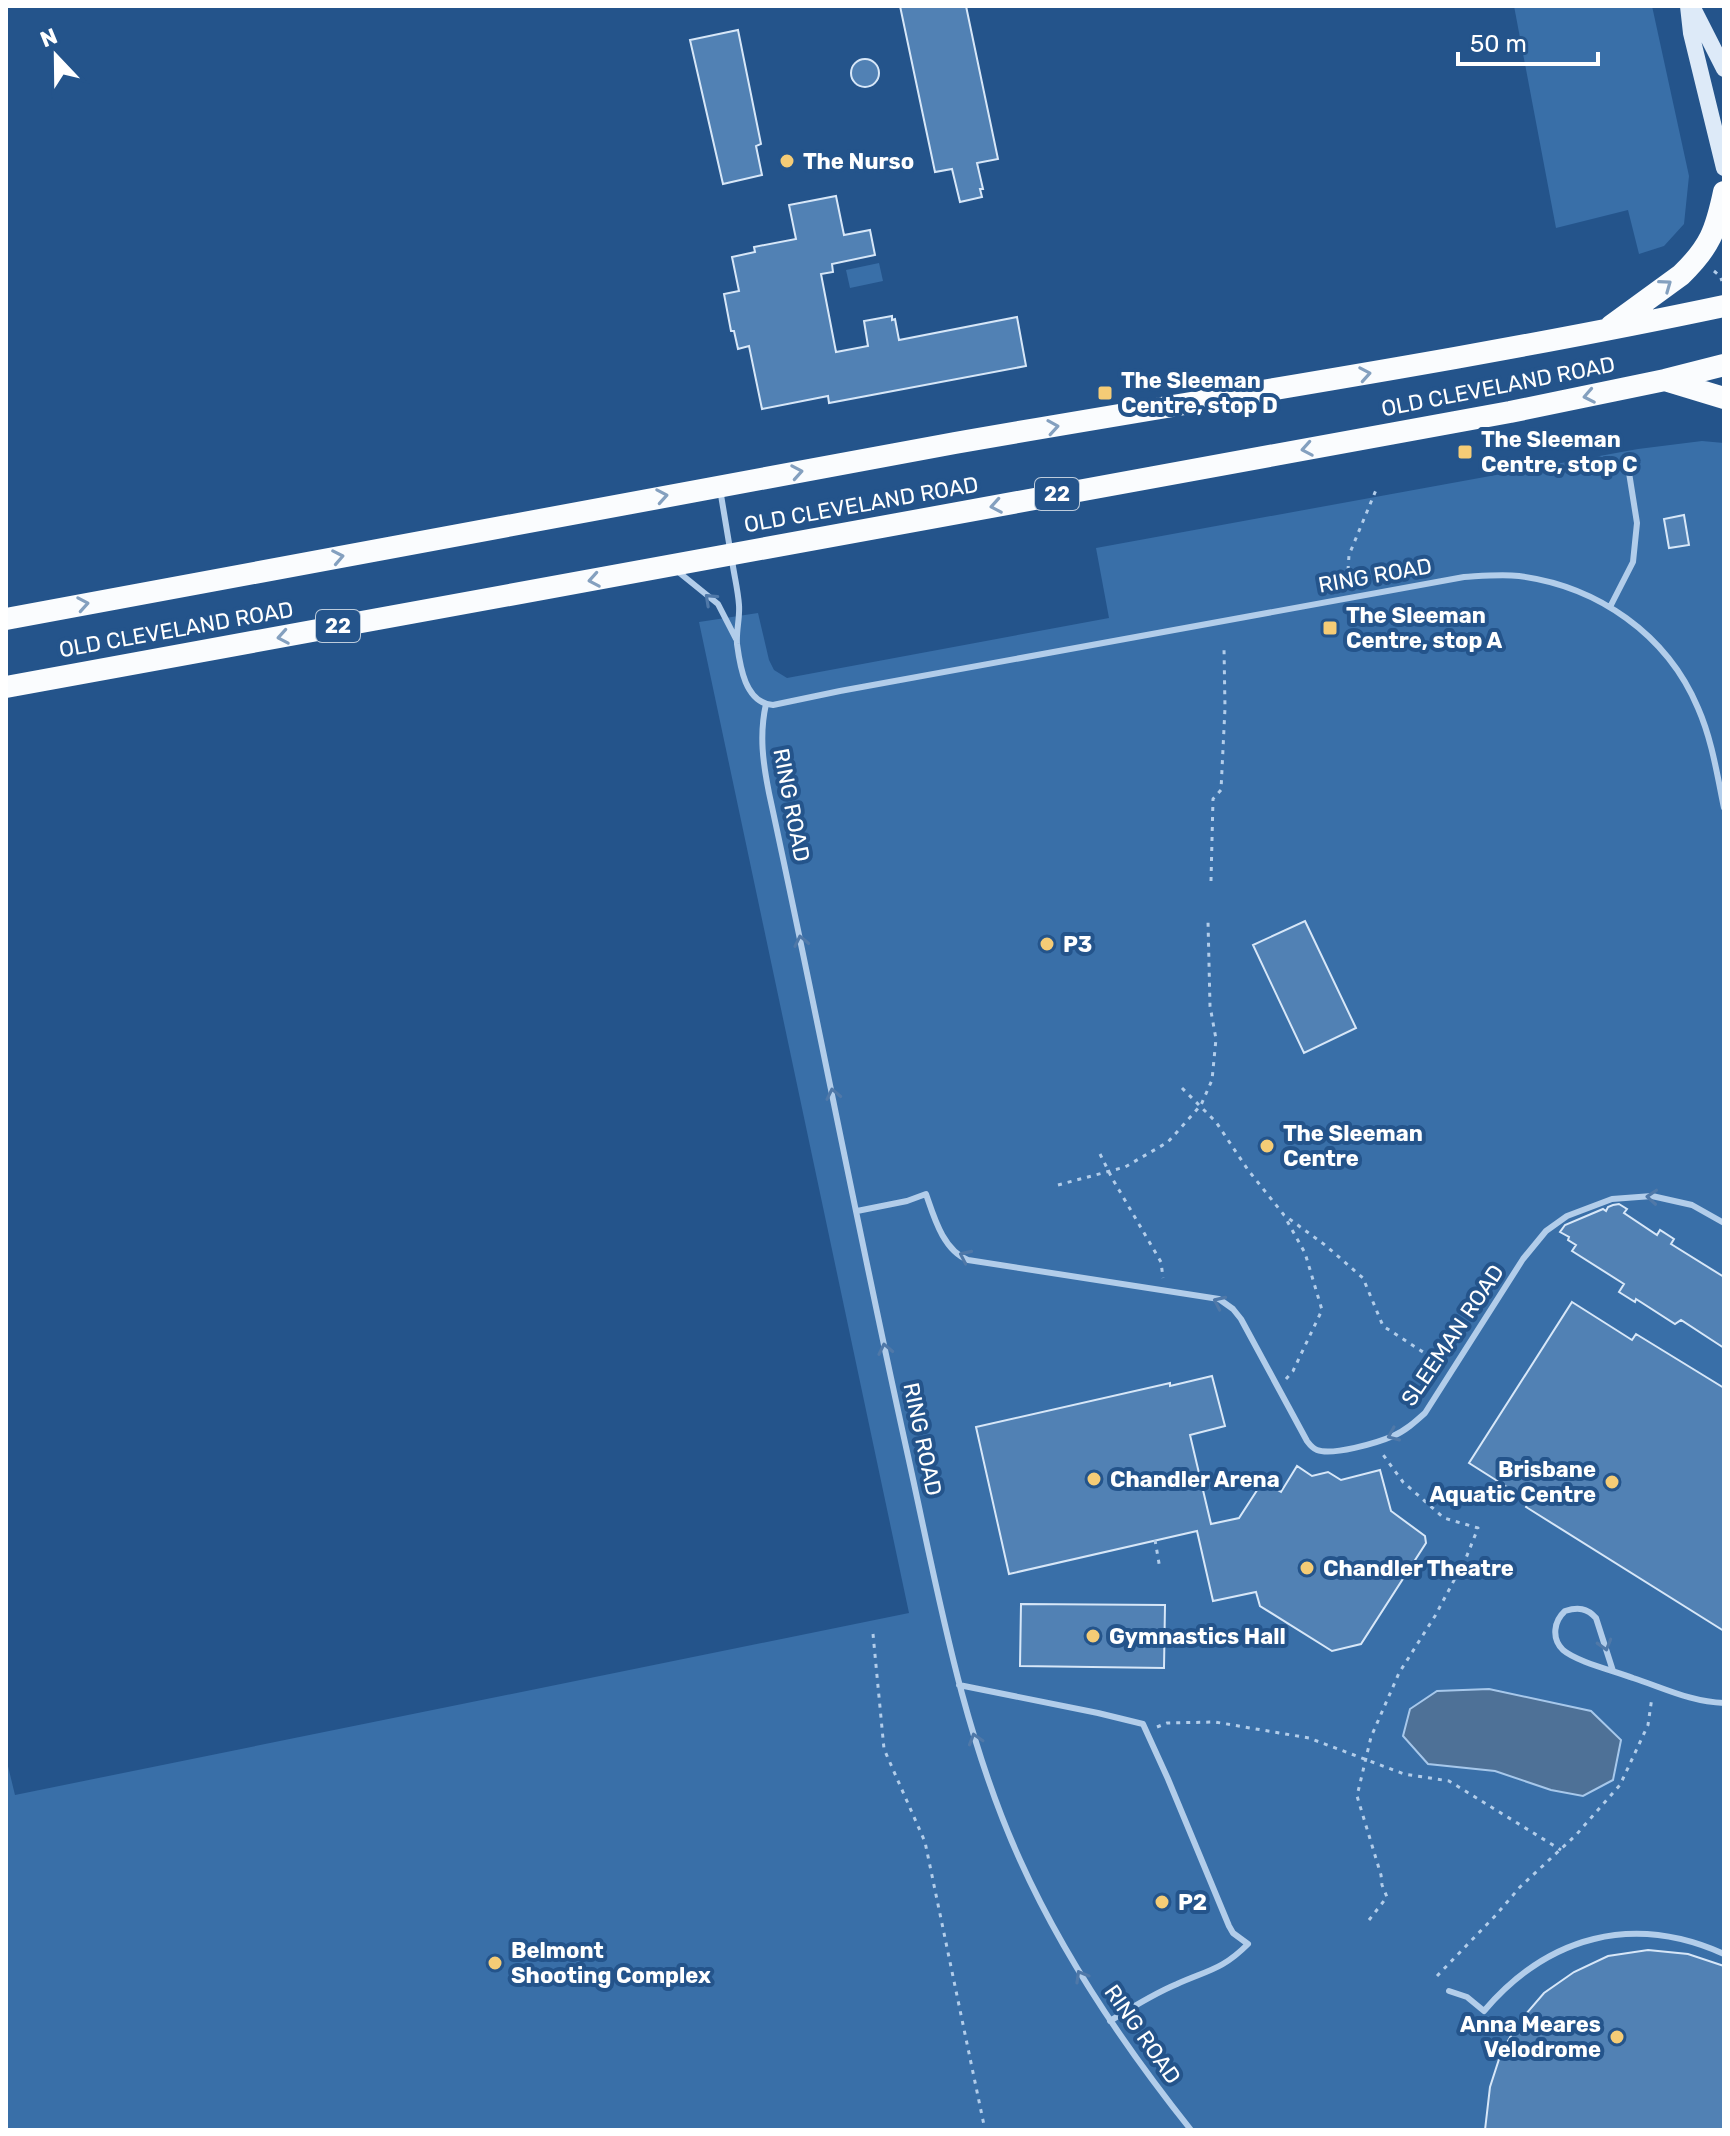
<svg xmlns="http://www.w3.org/2000/svg" width="1730" height="2136" font-family="Rubik,sans-serif">
	<rect width="100%" height="100%" fill="#24548b"/>
	<!-- green -->
	<path fill="#396fa8" d="M 1514,6 L 1652,6 L 1689,176 L 1684,224 L 1664,246 L 1639,254 L 1628,210 L 1556,228 Z
		M 879,263 L 883,281 L 850,288 L 846,270 Z
		M 1702,441 L 1724,443 L 1724,2130 L 6,2130 L 6,1758 L 15,1795 L 909,1613 L 699,622 L 758,613 L 769,660 L 774,670 L 787,678 L 1109,618 L 1096,548 L 1638,449 Z"/>
	<!-- water -->
	<path fill="#4e7197" stroke="#a7c8eb" stroke-width="2" d="M 1489,1689 L 1591,1711 L 1621,1740 L 1613,1780 L 1583,1796 L 1551,1790 L 1495,1771 L 1428,1764 L 1403,1736 L 1410,1709 L 1437,1691 Z"/>
	<!-- building -->
	<path fill="#5181b4" stroke="#d7e7f8" stroke-width="2" d="M 900,6 L 966,6 L 998,159 L 977,163 L 983,189 L 980,189 L 982,197 L 960,202 L 952,169 L 935,172 Z
		M 738,30 L 761,144 L 756,146 L 762,175 L 723,184 L 690,40 Z
		M851 73a14 14 0 1 1 28 0a14 14 0 1 1-28 0Z
		M 836,196 L 844,235 L 870,230 L 875,255 L 832,264 L 833,272 L 821,274 L 836,352 L 868,346 L 864,321 L 892,316 L 892,320 L 895,319 L 899,340 L 1017,317 L 1026,366 L 829,403 L 828,396 L 762,409 L 749,346 L 738,349 L 734,331 L 731,331 L 724,294 L 739,291 L 732,257 L 755,252 L 754,247 L 796,239 L 789,205 Z
		M 1684,515 L 1689,545 L 1669,548 L 1664,519 Z
		M 1305,921 L 1356,1028 L 1304,1053 L 1253,945 Z
		M 1619,1204 L 1627,1209 L 1624,1213 L 1657,1235 L 1660,1230 L 1674,1239 L 1671,1244 L 1724,1277 L 1724,1348 L 1681,1320 L 1675,1324 L 1636,1299 L 1635,1302 L 1619,1292 L 1624,1284 L 1572,1251 L 1576,1245 L 1568,1240 L 1569,1237 L 1560,1232 L 1565,1225 L 1603,1209 L 1606,1211 L 1608,1207 L 1613,1205 Z
		M 1572,1302 L 1632,1340 L 1636,1334 L 1724,1388 L 1724,1631 L 1526,1507 L 1529,1501 L 1469,1463 Z
		M 1212,1376 L 1225,1426 L 1190,1435 L 1211,1524 L 1239,1518 L 1263,1481 L 1281,1492 L 1297,1466 L 1312,1476 L 1328,1472 L 1341,1480 L 1380,1470 L 1391,1511 L 1425,1536 L 1426,1543 L 1361,1644 L 1332,1651 L 1260,1606 L 1256,1592 L 1213,1601 L 1197,1531 L 1009,1574 L 976,1427 L 1170,1383 L 1170,1386 Z
		M 1021,1604 L 1165,1605 L 1164,1668 L 1020,1666 Z
		M 1648,1950 L 1688,1954 L 1724,1966 L 1724,2130 L 1485,2130 L 1490,2087 L 1501,2053 L 1519,2022 L 1544,1993 L 1574,1972 L 1608,1956 Z"/>
	<g fill="none" stroke-linecap="round" stroke-linejoin="round">
		<!-- path -->
		<path stroke="#b2cdea" stroke-width="3" stroke-dasharray="4 6" stroke-linecap="butt" d="M 1714,271 L 1720,276 L 1722,281
			M 1348,570 L 1349,555 L 1376,490
			M 1211,881 L 1213,799 L 1221,790 L 1225,708 L 1224,648
			M 1182,1088 L 1216,1122 L 1248,1170 L 1284,1215 L 1325,1245 L 1363,1278 L 1383,1326 L 1443,1365
			M 1100,1154 L 1112,1178 L 1161,1262 L 1163,1278
			M 1058,1185 L 1125,1167 L 1168,1142 L 1201,1105 L 1212,1080 L 1216,1039 L 1210,1006 L 1208,921
			M 1286,1379 L 1293,1371 L 1322,1310 L 1305,1253 L 1286,1219
			M 1155,1540 L 1160,1569
			M 873,1634 L 884,1749 L 925,1842 L 985,2130
			M 1157,1727 L 1167,1723 L 1215,1722 L 1309,1738 L 1404,1774 L 1449,1781 L 1561,1850
			M 1369,1920 L 1387,1897 L 1382,1885 L 1381,1875 L 1357,1796 L 1371,1737 L 1399,1673 L 1435,1616 L 1466,1558 L 1478,1528 L 1444,1518 L 1403,1482 L 1381,1452
			M 1437,1976 L 1496,1915 L 1520,1887 L 1576,1835 L 1620,1785 L 1648,1725 L 1652,1697"/>
		<!-- service -->
		<path stroke="#b2cdea" stroke-width="6" d="M 720,489 L 730,549
			M 732,560 C 734,575 738,590 739,605 C 740,618 736,631 737,644 C 740,666 745,703 773,705 L 840,691 L 1464,577 C 1482,576 1501,574 1519,576 C 1597,586 1667,634 1698,708 C 1712,740 1717,774 1724,808
			M 676,570 L 718,604 L 736,639
			M 1610,607 L 1633,562 L 1637,523 L 1627,460
			M 766,704 C 759,735 763,763 769,793 C 817,1014 859,1235 908,1456 C 938,1592 962,1732 1020,1860 C 1064,1958 1124,2046 1191,2130
			M 857,1211 L 907,1201 L 926,1194 C 934,1217 943,1250 968,1260 L 1219,1299 L 1233,1309 L 1241,1319 L 1307,1441 C 1310,1445 1312,1448 1317,1450 C 1332,1456 1377,1443 1393,1436 C 1405,1431 1415,1422 1425,1413 L 1523,1259 L 1546,1231 L 1567,1216 L 1612,1199 L 1652,1196 L 1692,1205 L 1724,1223
			M 1613,1671 L 1596,1618 C 1587,1608 1578,1607 1565,1611 C 1554,1621 1551,1638 1563,1650 C 1577,1662 1615,1671 1633,1678 C 1664,1688 1691,1702 1724,1703
			M 959,1685 L 1098,1713 L 1143,1724 L 1168,1779 L 1229,1926 L 1233,1933 L 1248,1944 C 1222,1970 1208,1970 1177,1984 C 1153,1994 1131,2008 1110,2021
			M 1449,1991 L 1467,1997 L 1484,2011 C 1548,1936 1633,1913 1724,1954"/>
		<!-- secondary -->
		<path stroke="#ddeaf8" stroke-width="16" d="M 1688,6 L 1691,33 L 1724,168
			M 1692,6 L 1724,69"/>
		<!-- trunk -->
		<path stroke="#fafcfe" stroke-width="22" d="M 1611,326 L 1681,275 C 1710,247 1716,230 1724,192
			M 1668,381 L 1724,398
			M 6,619 C 322,560 638,499 955,443 C 1212,398 1469,360 1724,306
			M 6,687 L 1510,412 L 1665,380 L 1724,365"/>
	</g>
	<!-- one-way arrows -->
	<defs><path id="oneway-chevron" d="M-2-3.5L2.5 0L-2 3.5" fill="none" stroke-width="1.6" stroke-linecap="round" stroke-linejoin="round" transform="scale(2)"/></defs>
	<g stroke="#84a0bf">
		<use href="#oneway-chevron" transform="translate(1666 285) rotate(-36)"/>
		<use href="#oneway-chevron" transform="translate(1365 374) rotate(-10)"/>
		<use href="#oneway-chevron" transform="translate(1589 396) rotate(169)"/>
		<use href="#oneway-chevron" transform="translate(1053 427) rotate(-9)"/>
		<use href="#oneway-chevron" transform="translate(1307 449) rotate(170)"/>
		<use href="#oneway-chevron" transform="translate(797 472) rotate(-10)"/>
		<use href="#oneway-chevron" transform="translate(662 496) rotate(-10)"/>
		<use href="#oneway-chevron" transform="translate(996 506) rotate(170)"/>
		<use href="#oneway-chevron" transform="translate(338 557) rotate(-11)"/>
		<use href="#oneway-chevron" transform="translate(594 580) rotate(170)"/>
		<use href="#oneway-chevron" transform="translate(83 604) rotate(-10)"/>
		<use href="#oneway-chevron" transform="translate(283 637) rotate(170)"/>
	</g>
	<g stroke="#4f78a8">
		<use href="#oneway-chevron" transform="translate(710 599) rotate(-137)"/>
		<use href="#oneway-chevron" transform="translate(801 941) rotate(-102)"/>
		<use href="#oneway-chevron" transform="translate(833 1094) rotate(-102)"/>
		<use href="#oneway-chevron" transform="translate(1652 1197) rotate(-176)"/>
		<use href="#oneway-chevron" transform="translate(965 1256) rotate(-155)"/>
		<use href="#oneway-chevron" transform="translate(1219 1302) rotate(-155)"/>
		<use href="#oneway-chevron" transform="translate(885 1349) rotate(-102)"/>
		<use href="#oneway-chevron" transform="translate(1393 1435) rotate(157)"/>
		<use href="#oneway-chevron" transform="translate(1605 1645) rotate(74)"/>
		<use href="#oneway-chevron" transform="translate(975 1739) rotate(-107)"/>
		<use href="#oneway-chevron" transform="translate(1081 1976) rotate(-120)"/>
	</g>
	<!-- markers -->
	<g fill="#f5cc76" stroke="#24548b" stroke-width="3">
		<circle cx="787" cy="161" r="8"/>
		<rect x="1097" y="385" width="16" height="16" rx="4"/>
		<rect x="1457" y="444" width="16" height="16" rx="4"/>
		<rect x="1322" y="620" width="16" height="16" rx="4"/>
		<circle cx="1047" cy="944" r="8"/>
		<circle cx="1267" cy="1146" r="8"/>
		<circle cx="1094" cy="1479" r="8"/>
		<circle cx="1612" cy="1482" r="8"/>
		<circle cx="1307" cy="1568" r="8"/>
		<circle cx="1093" cy="1636" r="8"/>
		<circle cx="1162" cy="1902" r="8"/>
		<circle cx="495" cy="1963" r="8"/>
		<circle cx="1617" cy="2037" r="8"/>
	</g>
	<g text-anchor="middle" stroke-width="8" stroke-linejoin="round" paint-order="stroke">
		<!-- shield labels -->
		<g fill="#24548b" stroke="#bdccdc" stroke-width="2">
			<rect x="1035" y="478" width="44" height="32" rx="6"/>
			<rect x="316" y="610" width="44" height="32" rx="6"/>
		</g>
		<g font-size="20" font-weight="bold" fill="#fff">
			<text x="1057" y="501">22</text>
			<text x="338" y="633">22</text>
		</g>
		<!-- poi labels -->
		<g font-size="22" font-weight="bold" fill="#fff" stroke="#24548b" text-anchor="start">
			<text x="803" y="169">The Nurso</text>
			<text x="1121" y="388">The Sleeman<tspan x="1121" dy="25">Centre, stop D</tspan></text>
			<text x="1481" y="447">The Sleeman<tspan x="1481" dy="25">Centre, stop C</tspan></text>
			<text x="1346" y="623">The Sleeman<tspan x="1346" dy="25">Centre, stop A</tspan></text>
			<text x="1063" y="952">P3</text>
			<text x="1283" y="1141">The Sleeman<tspan x="1283" dy="25">Centre</tspan></text>
			<text x="1596" y="1477" text-anchor="end">Brisbane<tspan x="1596" dy="25">Aquatic Centre</tspan></text>
			<text x="1110" y="1487">Chandler Arena</text>
			<text x="1323" y="1576">Chandler Theatre</text>
			<text x="1109" y="1644">Gymnastics Hall</text>
			<text x="1178" y="1910">P2</text>
			<text x="511" y="1958">Belmont<tspan x="511" dy="25">Shooting Complex</tspan></text>
			<text x="1601" y="2032" text-anchor="end">Anna Meares<tspan x="1601" dy="25">Velodrome</tspan></text>
		</g>
		<!-- street labels -->
		<g font-size="22" fill="#fff" stroke="#24548b">
			<text transform="translate(1498 386) rotate(-11)" y="8">OLD CLEVELAND ROAD</text>
			<text transform="translate(861 504) rotate(-10)" y="8">OLD CLEVELAND ROAD</text>
			<text transform="translate(1375 575) rotate(-10)" y="8">RING ROAD</text>
			<text transform="translate(176 629) rotate(-10)" y="8">OLD CLEVELAND ROAD</text>
			<text transform="translate(792 805) rotate(79)" y="8">RING ROAD</text>
			<text transform="translate(1452 1335) rotate(-56)" y="8">SLEEMAN ROAD</text>
			<text transform="translate(923 1439) rotate(78)" y="8">RING ROAD</text>
			<text transform="translate(1143 2034) rotate(55)" y="8">RING ROAD</text>
		</g>
	</g>
	<!-- border -->
	<rect width="1730" height="2136" fill="none" stroke="#ffffff" stroke-width="16"/>
	<!-- north arrow -->
	<g transform="translate(56 56) rotate(338)" stroke="#24548b" stroke-width="6" paint-order="stroke">
	<path d="M0-6L14 30L0 20L-14 30Z" fill="#ffffff"/>
	<text y="-12" font-size="22" font-weight="bold" text-anchor="middle" fill="#ffffff">N</text>
	</g>
	<!-- scale -->
	<path d="M1458 52v12h140v-12" fill="none" stroke="#ffffff" stroke-width="4"/>
	<text x="1470" y="52" font-size="24" fill="#ffffff" stroke="#24548b" stroke-width="6" paint-order="stroke">50 m</text>
</svg>
